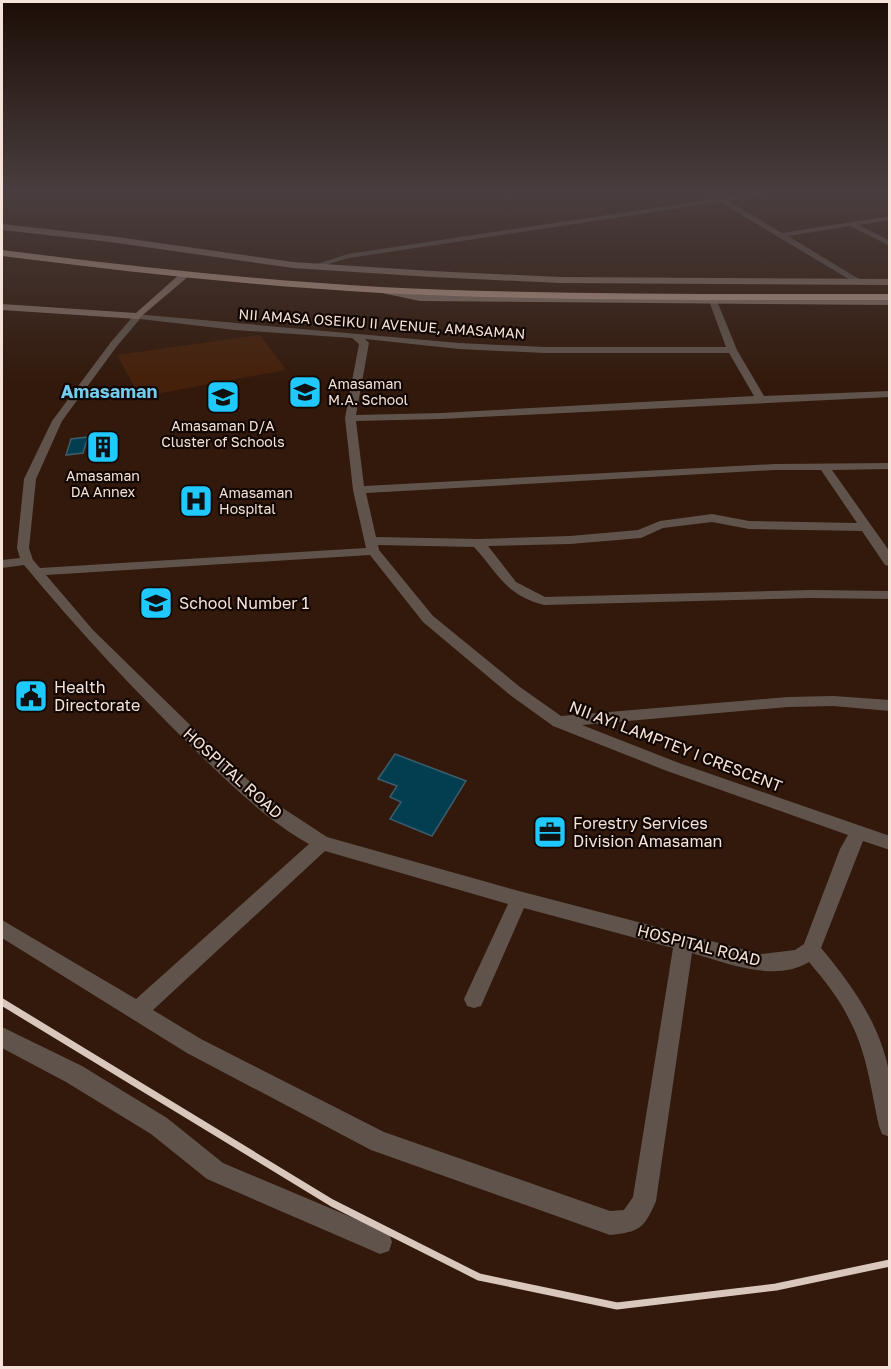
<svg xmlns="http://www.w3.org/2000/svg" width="891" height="1369" font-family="'Golos Text',sans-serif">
	<rect width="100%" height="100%" fill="#32190b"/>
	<!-- green -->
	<path fill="#45200a" d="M 260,335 L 286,370 L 140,397 L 117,355 Z"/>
	<!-- building -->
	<path fill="#023e50" stroke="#3b5d6c" stroke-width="1.5" d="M 88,437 L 83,453 L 66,455 L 71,439 Z
		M 395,754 L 466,781 L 432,836 L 390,819 L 401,802 L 390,797 L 397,786 L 378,779 Z"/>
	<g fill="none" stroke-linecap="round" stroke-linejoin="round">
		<!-- street -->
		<path fill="#60534c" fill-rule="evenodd" d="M 760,192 L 774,192 L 728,201 L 782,233 L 890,216 L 890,220 L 859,225 L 890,241 L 890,246 L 850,226 L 788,236 L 864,282 L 857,284 L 720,202 L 349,258 L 315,268 L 311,266 L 348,254 Z
			M 713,298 L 717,301 L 737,350 L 764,396 L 890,391 L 890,397 L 441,419 L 356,421 L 364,486 L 775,464 L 890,463 L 890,469 L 832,470 L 890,552 L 890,566 L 885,565 L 862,531 L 749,529 L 712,522 L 663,528 L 641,538 L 570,544 L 488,546 L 516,582 L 545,597 L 811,590 L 890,591 L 890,599 L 811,598 L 544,605 C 505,595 499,574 474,547 L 378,545 L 379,550 L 433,616 L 520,687 L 561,716 L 788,697 L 833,696 L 890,700 L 890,711 L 833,706 L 788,707 L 582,725 L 679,763 L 890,836 L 890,850 L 863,841 L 821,948 C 852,985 880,1024 889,1072 C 891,1093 890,1116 890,1137 L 882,1134 L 879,1126 C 871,1090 867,1052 849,1019 C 839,998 824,980 809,962 C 775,983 727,963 692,953 L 656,1201 C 644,1229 639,1232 610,1235 L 371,1150 L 187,1053 L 2,938 L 2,920 L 136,999 L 309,844 C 265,819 229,783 193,748 C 134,690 76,628 24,565 L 2,568 L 2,560 L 20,558 L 17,548 L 24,479 L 52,421 L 111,342 L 135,314 L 459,343 L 544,347 L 726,347 L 709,301 ZM 140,319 L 235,330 L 352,338 L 359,344 L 345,418 L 353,490 L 366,548 L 40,568 L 33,560 L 29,548 L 36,479 L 62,421 L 117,346 ZM 365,339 L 459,349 L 544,353 L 729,353 L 754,396 L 441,413 L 356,415 L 369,343 ZM 775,470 L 821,470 L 857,523 L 749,521 L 712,514 L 660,521 L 638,530 L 570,536 L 478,539 L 376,537 L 366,493 ZM 370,555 L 423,622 L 510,695 L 553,726 L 667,771 L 848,835 L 840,849 L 804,944 L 795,950 L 761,954 L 519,891 L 327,837 L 272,801 L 231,765 L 93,630 L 46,575 ZM 325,851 L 508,904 L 464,999 L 467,1006 L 474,1008 L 481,1006 L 524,908 L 673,948 L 633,1197 L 624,1210 L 610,1211 L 384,1132 L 201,1039 L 153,1010 Z
			M 2,1027 L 82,1066 L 167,1118 L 223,1163 L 389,1233 L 392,1242 L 389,1251 L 380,1254 L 207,1179 L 151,1134 L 66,1082 L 2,1048 Z"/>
		<!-- secondary -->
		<path fill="#846f64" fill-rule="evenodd" d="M 2,224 L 110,236 L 293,262 L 432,271 L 560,277 L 890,279 L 890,285 L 560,283 L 432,277 L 293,268 L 110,242 L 2,230 Z
			M 181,273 L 190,275 L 138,319 L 2,310 L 2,304 L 136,313 Z
			M 381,287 L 420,295 L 890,299 L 890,305 L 420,301 L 377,292 L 377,288 Z"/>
		<!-- highway -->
		<path fill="#b99988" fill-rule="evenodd" d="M 2,250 C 128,266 254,280 381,287 C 550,295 720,294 890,294 L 890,300 C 720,300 550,301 381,293 C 254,286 128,272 2,256 Z"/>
		<!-- rail -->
		<path stroke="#d9c6bc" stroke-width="7" d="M 2,1002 L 332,1203 L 479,1277 L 617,1306 L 776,1287 L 890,1263"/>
	</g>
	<!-- sky -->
	<linearGradient id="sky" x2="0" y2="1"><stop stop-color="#1c0e06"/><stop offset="0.5" stop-color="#493e3f"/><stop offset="1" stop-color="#493e3f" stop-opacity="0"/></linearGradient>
	<rect width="891" height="383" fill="url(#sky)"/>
	<!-- icons -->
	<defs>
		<g id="school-square" transform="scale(1.725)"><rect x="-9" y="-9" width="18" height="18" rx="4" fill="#1fc9fd" stroke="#120703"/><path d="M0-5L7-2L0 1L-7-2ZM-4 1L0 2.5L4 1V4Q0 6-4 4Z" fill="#111"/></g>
		<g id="building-square" transform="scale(1.725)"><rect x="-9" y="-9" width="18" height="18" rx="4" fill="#1fc9fd" stroke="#120703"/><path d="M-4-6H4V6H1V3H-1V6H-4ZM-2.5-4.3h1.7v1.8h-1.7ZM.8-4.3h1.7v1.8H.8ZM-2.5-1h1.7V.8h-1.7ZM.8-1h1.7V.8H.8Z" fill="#111"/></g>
		<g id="hospital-square" transform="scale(1.725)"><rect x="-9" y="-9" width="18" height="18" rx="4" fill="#1fc9fd" stroke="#120703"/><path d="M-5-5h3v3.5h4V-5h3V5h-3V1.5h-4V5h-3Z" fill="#111"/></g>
		<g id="civic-square" transform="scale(1.725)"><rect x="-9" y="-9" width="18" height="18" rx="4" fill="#1fc9fd" stroke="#120703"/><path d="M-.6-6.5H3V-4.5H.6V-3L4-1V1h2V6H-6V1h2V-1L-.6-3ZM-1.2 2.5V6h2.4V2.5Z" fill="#111"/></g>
		<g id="office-square" transform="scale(1.725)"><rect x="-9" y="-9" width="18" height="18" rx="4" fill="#1fc9fd" stroke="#120703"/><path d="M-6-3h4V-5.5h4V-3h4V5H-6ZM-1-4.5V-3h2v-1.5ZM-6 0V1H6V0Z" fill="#111"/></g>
	</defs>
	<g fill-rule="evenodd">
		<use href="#school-square" x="305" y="392"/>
		<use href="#school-square" x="223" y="397"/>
		<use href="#building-square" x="103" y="447"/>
		<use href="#hospital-square" x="196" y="501"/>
		<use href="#school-square" x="156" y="603"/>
		<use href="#civic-square" x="31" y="696"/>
		<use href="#office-square" x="550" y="832"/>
	</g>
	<g text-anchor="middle" stroke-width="4.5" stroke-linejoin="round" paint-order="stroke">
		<!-- far-street labels -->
		<g font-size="14" fill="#f5e3da" stroke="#120703">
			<text transform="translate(382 324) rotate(4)" y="5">NII AMASA OSEIKU II AVENUE, AMASAMAN</text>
		</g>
		<!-- far-poi labels -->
		<g font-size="14" fill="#f5e3da" stroke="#120703" text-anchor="start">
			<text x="328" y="389">Amasaman<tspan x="328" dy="16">M.A. School</tspan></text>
			<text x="223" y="431" text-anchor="middle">Amasaman D/A<tspan x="223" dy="16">Cluster of Schools</tspan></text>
			<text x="103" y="481" text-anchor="middle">Amasaman<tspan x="103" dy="16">DA Annex</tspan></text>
			<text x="219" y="498">Amasaman<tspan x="219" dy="16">Hospital</tspan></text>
		</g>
		<!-- poi labels -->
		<g font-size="16" fill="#f5e3da" stroke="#120703" text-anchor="start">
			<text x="179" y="609">School Number 1</text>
			<text x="54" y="693">Health<tspan x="54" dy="18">Directorate</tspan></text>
			<text x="573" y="829">Forestry Services<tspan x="573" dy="18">Division Amasaman</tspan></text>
		</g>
		<!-- street labels -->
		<g font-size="16" fill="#f5e3da" stroke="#120703">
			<text transform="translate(676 746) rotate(21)" y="6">NII AYI LAMPTEY I CRESCENT</text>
			<text transform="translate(233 773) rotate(42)" y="6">HOSPITAL ROAD</text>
			<text transform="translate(699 945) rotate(14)" y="6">HOSPITAL ROAD</text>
		</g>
		<!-- far-district labels -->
		<g font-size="18" font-weight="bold" fill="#71ccef" stroke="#120703">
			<text x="109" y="398">Amasaman</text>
		</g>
	</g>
	<!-- border -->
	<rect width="891" height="1369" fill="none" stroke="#f5e3da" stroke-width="6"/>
</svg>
